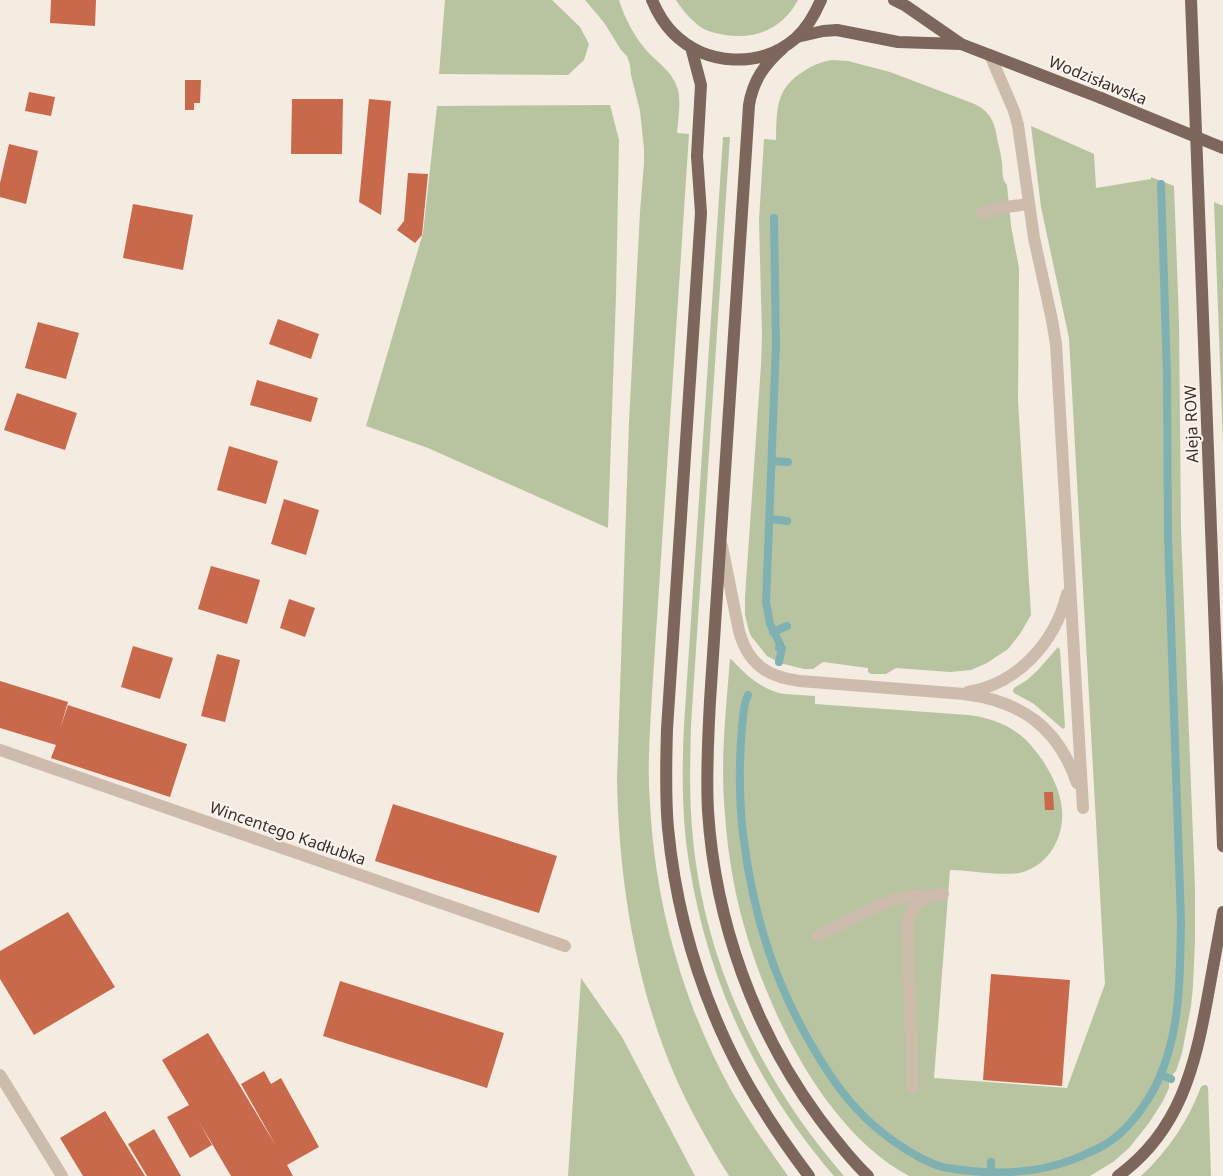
<svg xmlns="http://www.w3.org/2000/svg" width="1223" height="1176" font-family="'Noto Sans',sans-serif">
	<rect width="100%" height="100%" fill="#f4ebe1"/>
	<!-- green -->
	<path fill="#b8c4a0" d="M 445,0 L 552,0 L 580,27 L 589,44 L 584,60 L 568,75 L 439,74 Z
		M 585,0 L 619,0 C 625,19 634,36 647,51 C 659,64 673,72 678,90 C 681,104 678,120 677,133 L 689,134 L 652,694 C 650,730 647,767 650,804 C 654,877 668,942 694,1011 C 705,1038 717,1065 731,1090 C 748,1120 768,1148 788,1176 L 729,1176 C 709,1144 690,1110 675,1076 C 635,983 619,880 617,780 L 629,422 L 640,212 L 644,163 L 644,149 L 640,111 L 631,75 L 630,65 L 627,56 L 621,50 L 605,24 L 597,14 Z
		M 676,0 L 798,0 C 782,30 753,41 720,34 C 714,33 707,31 702,28 C 692,21 682,10 676,0 Z
		M 832,60 L 848,61 L 890,72 L 972,103 C 992,111 995,124 998,143 C 1000,150 1001,156 1002,163 C 1003,172 1001,178 1007,185 L 1011,226 L 1019,268 L 1018,401 L 1031,615 L 1020,634 L 1008,649 L 987,663 L 971,670 L 950,672 L 896,668 L 886,674 L 871,674 L 868,672 L 868,668 L 823,662 L 813,669 L 804,669 L 780,663 L 767,656 L 751,636 L 749,631 L 745,615 L 745,597 L 761,365 L 762,335 L 759,220 L 764,139 L 776,140 C 777,109 775,89 804,71 C 813,65 821,62 832,60 Z
		M 610,105 L 619,140 L 616,295 L 608,528 L 428,448 L 366,426 L 423,233 L 437,106 Z
		M 1031,126 L 1094,154 L 1096,188 L 1151,179 L 1151,177 L 1174,186 L 1179,322 L 1181,529 L 1195,888 L 1195,940 L 1193,986 L 1191,1006 L 1182,1053 L 1176,1071 L 1173,1074 L 1169,1083 L 1169,1088 L 1163,1101 L 1149,1123 L 1129,1148 L 1113,1162 L 1090,1176 L 909,1176 C 821,1129 762,1000 739,907 C 732,877 727,845 725,814 C 720,762 726,710 730,659 L 732,660 C 746,675 762,690 784,694 C 794,695 805,695 815,696 L 815,704 L 968,715 C 988,717 1011,725 1026,740 C 1032,746 1038,754 1043,761 C 1061,789 1071,819 1052,850 C 1046,859 1037,867 1026,871 C 1008,878 971,870 950,870 L 934,1078 L 1067,1088 L 1105,984 L 1069,338 L 1041,207 Z
		M 723,137 L 730,137 L 691,725 C 690,763 689,801 693,839 C 705,964 762,1082 844,1176 L 834,1176 C 751,1080 702,968 686,842 C 682,803 682,764 684,725 Z
		M 1214,202 L 1223,206 L 1223,443 Z
		M 1058,647 L 1060,650 L 1065,727 L 1063,729 L 1034,704 L 1014,693 L 1013,691 L 1014,688 L 1027,680 L 1038,670 Z
		M 581,978 L 622,1037 L 695,1176 L 568,1176 Z
		M 1204,1085 L 1206,1085 L 1208,1087 L 1211,1176 L 1141,1176 C 1168,1151 1188,1121 1201,1087 Z"/>
	<g fill="none" stroke-linecap="round" stroke-linejoin="round">
		<!-- stream -->
		<path stroke="#7fb0b2" stroke-width="8" d="M 774,218 L 776,345 L 766,602 L 770,624 L 780,644 L 779,648
			M 772,461 L 788,462
			M 770,519 L 787,521
			M 773,632 L 787,626
			M 779,662 L 782,648 L 780,646
			M 748,695 C 743,705 743,717 742,728 C 739,763 739,799 743,834 C 753,916 775,986 818,1056 C 829,1074 841,1092 855,1107 C 875,1130 913,1158 942,1167 C 990,1176 1043,1175 1088,1153 C 1095,1150 1102,1147 1109,1142 C 1127,1130 1142,1110 1153,1091 C 1181,1038 1180,979 1181,921 L 1168,537 L 1167,374 L 1161,184
			M 1161,1075 L 1171,1079
			M 991,1162 L 991,1175"/>
	</g>
	<!-- building -->
	<path fill="#c8694b" d="M 51,0 L 96,0 L 95,26 L 50,23 Z
		M 185,80 L 201,80 L 200,103 L 194,103 L 194,110 L 185,110 Z
		M 29,92 L 55,97 L 51,116 L 25,111 Z
		M 292,99 L 343,99 L 342,154 L 291,154 Z
		M 369,99 L 391,101 L 381,215 L 359,202 Z
		M 9,144 L 38,151 L 26,204 L 0,197 L 0,183 Z
		M 408,173 L 428,174 L 422,235 L 415,243 L 397,230 L 404,221 Z
		M 133,204 L 193,215 L 183,270 L 123,258 Z
		M 278,319 L 319,334 L 311,359 L 269,344 Z
		M 38,322 L 79,333 L 66,379 L 25,368 Z
		M 257,380 L 318,398 L 311,422 L 250,405 Z
		M 17,393 L 77,413 L 65,450 L 4,430 Z
		M 229,446 L 278,461 L 266,504 L 217,490 Z
		M 284,499 L 319,510 L 306,555 L 271,544 Z
		M 211,566 L 260,580 L 247,624 L 198,609 Z
		M 289,599 L 315,608 L 305,637 L 280,628 Z
		M 133,646 L 173,658 L 160,699 L 121,687 Z
		M 217,654 L 240,660 L 225,722 L 201,716 Z
		M 0,681 L 68,702 L 60,729 L 68,705 L 187,744 L 170,797 L 51,758 L 56,745 L 0,728 Z
		M 1044,792 L 1053,792 L 1054,810 L 1045,810 Z
		M 393,804 L 557,856 L 539,913 L 375,861 Z
		M 68,912 L 115,987 L 34,1035 L 0,979 L 0,951 Z
		M 991,974 L 1070,980 L 1062,1086 L 983,1080 Z
		M 340,981 L 504,1033 L 487,1088 L 323,1036 Z
		M 208,1033 L 276,1146 L 241,1084 L 264,1071 L 271,1084 L 281,1078 L 319,1147 L 287,1165 L 293,1176 L 231,1176 L 198,1120 L 212,1145 L 190,1158 L 167,1117 L 189,1105 L 162,1060 Z
		M 105,1111 L 145,1176 L 83,1176 L 60,1138 Z
		M 154,1129 L 181,1176 L 147,1176 L 128,1144 Z"/>
	<g fill="none" stroke-linecap="round" stroke-linejoin="round">
		<!-- lane -->
		<path stroke="#cdbbac" stroke-width="12" d="M 990,55 L 1014,111 L 1018,125 L 1034,238 L 1052,320 L 1056,344 L 1083,808
			M 982,213 L 998,208 L 1029,204
			M 722,546 L 739,631 C 748,664 767,677 800,681 L 964,694 C 1021,701 1058,727 1077,783
			M 968,692 C 1018,684 1055,642 1067,594
			M 818,936 L 879,905 L 903,897 L 928,895
			M 0,1075 L 62,1176
			M 913,1088 L 907,925 C 912,902 922,897 943,894"/>
		<!-- street -->
		<path stroke="#cdbbac" stroke-width="12" d="M 0,750 L 565,946"/>
		<!-- primary -->
		<path stroke="#7d675c" stroke-width="12" d="M 652,0 C 657,12 663,23 673,33 C 706,66 760,69 796,38 C 807,28 815,14 821,0
			M 894,0 L 906,6 L 961,44 L 1101,98
			M 1191,0 L 1223,846
			M 797,37 L 823,31 L 837,30 L 898,42 L 960,44
			M 691,47 L 701,85 L 697,156 L 701,213 L 667,729 C 666,762 665,795 668,828 C 675,902 695,976 727,1044 C 749,1091 778,1135 809,1176
			M 783,48 C 765,64 753,80 749,105 L 710,701 C 708,738 706,774 708,811 C 715,921 754,1030 819,1118 C 834,1138 850,1159 868,1176
			M 1118,1176 C 1180,1131 1195,1067 1208,995 C 1213,968 1218,940 1223,912"/>
		<!-- primary-bridge -->
		<path stroke="#7d675c" stroke-width="12" d="M 1101,98 L 1223,148"/>
	</g>
	<g text-anchor="middle" stroke-width="4" stroke-linejoin="round" paint-order="stroke">
		<!-- street labels -->
		<g font-size="16" fill="#3b302b" stroke="#fbf5ee">
			<text transform="translate(1098 80) rotate(22)" y="6">Wodzisławska</text>
			<text transform="translate(1191 424) rotate(-92)" y="6">Aleja ROW</text>
			<text transform="translate(288 833) rotate(19)" y="6">Wincentego Kadłubka</text>
		</g>
	</g>
</svg>
